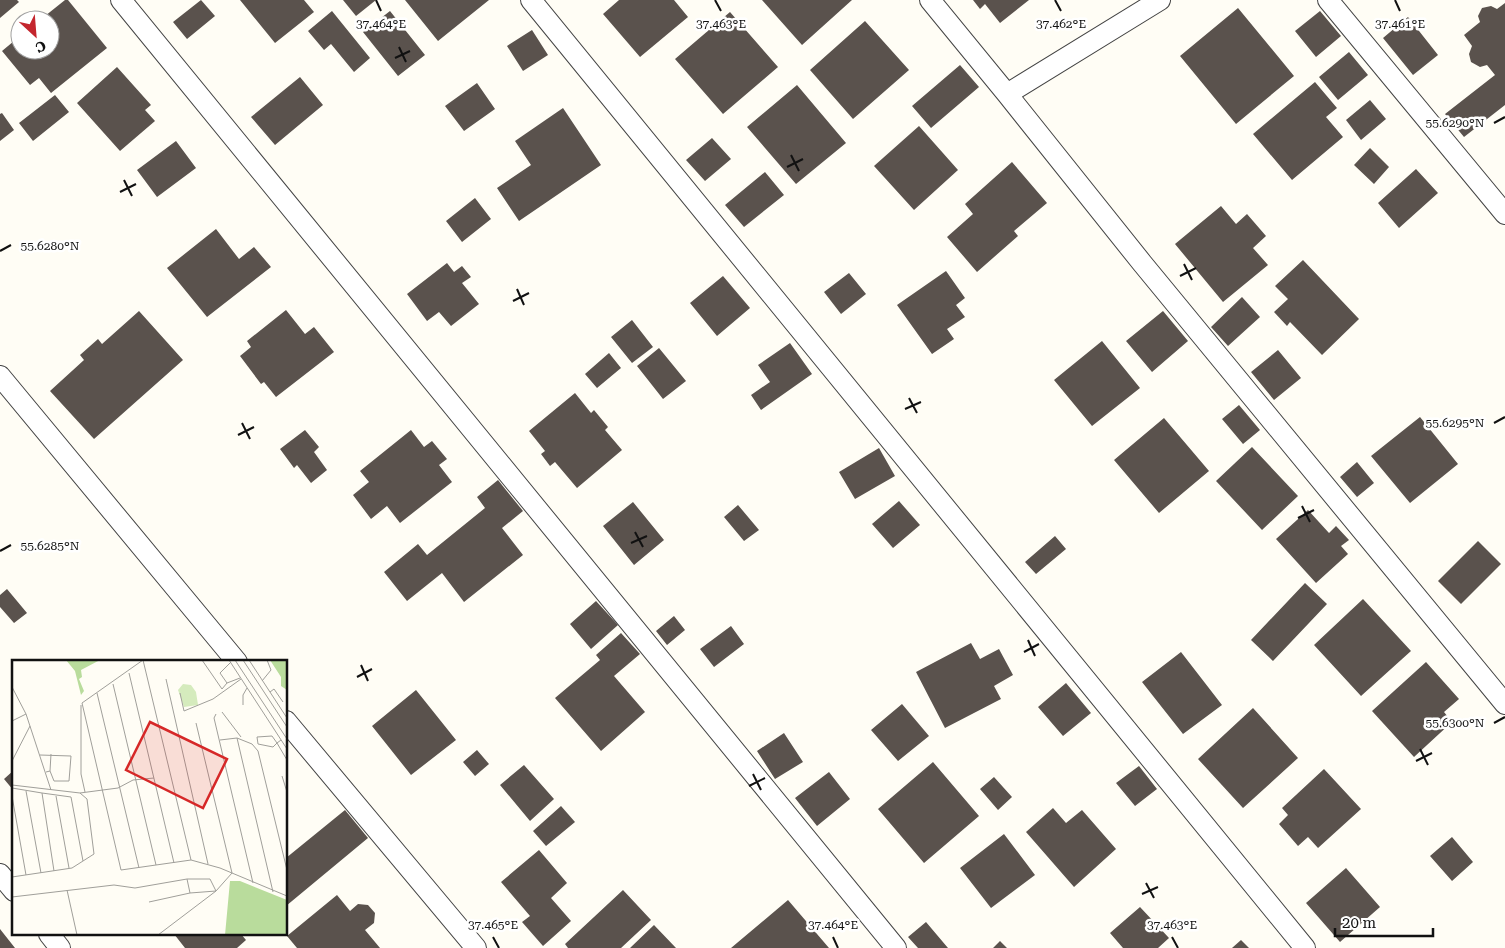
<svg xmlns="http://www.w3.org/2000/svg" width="1505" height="948" font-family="'Roboto Serif',serif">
	<rect width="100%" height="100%" fill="#fffdf5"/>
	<!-- building -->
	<path fill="#5a524d" d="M 0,0 L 17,0 L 19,2 L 0,18 Z
		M 65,0 L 68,0 L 107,48 L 51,93 L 39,78 L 30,85 L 2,51 L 20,36 L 20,50 L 50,50 L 50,20 L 40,20 Z
		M 201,0 L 215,16 L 187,39 L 173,22 Z
		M 240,0 L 304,0 L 314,12 L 275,43 Z
		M 343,0 L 376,0 L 356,16 Z
		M 405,0 L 489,0 L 438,41 Z
		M 619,0 L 674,0 L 688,17 L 640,57 L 603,14 Z
		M 762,0 L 852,0 L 802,45 Z
		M 973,0 L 1029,0 L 1000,23 L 985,4 L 980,9 Z
		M 1505,3 L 1505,105 L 1464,137 L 1445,114 L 1495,75 L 1487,65 L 1480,67 L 1471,62 L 1469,54 L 1472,46 L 1464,35 L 1480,22 L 1478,16 L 1482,8 L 1491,6 L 1497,9 Z
		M 1238,8 L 1294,76 L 1236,124 L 1180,56 Z
		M 332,11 L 370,58 L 354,72 L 331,44 L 324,50 L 308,31 Z
		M 390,11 L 425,55 L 398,76 L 363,32 Z
		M 1320,11 L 1341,36 L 1316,57 L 1295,31 Z
		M 730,12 L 778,67 L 723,114 L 675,59 Z
		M 1408,17 L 1438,55 L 1413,75 L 1383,38 Z
		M 865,21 L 909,70 L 853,119 L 810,70 Z
		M 532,30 L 548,55 L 523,71 L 507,46 Z
		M 1349,52 L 1368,75 L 1338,100 L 1319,77 Z
		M 960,65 L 979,87 L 931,128 L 912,106 Z
		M 117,67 L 151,105 L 145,110 L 155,121 L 120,151 L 77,103 Z
		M 300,77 L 323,105 L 275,145 L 251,117 Z
		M 1315,82 L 1337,108 L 1326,117 L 1343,137 L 1292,180 L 1253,134 Z
		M 477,83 L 495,109 L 464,131 L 445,106 Z
		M 797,85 L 846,143 L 796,184 L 747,127 Z
		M 55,95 L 69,112 L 33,141 L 19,123 Z
		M 1370,100 L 1386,119 L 1361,140 L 1346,120 Z
		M 563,108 L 601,165 L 519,221 L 497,188 L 531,165 L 515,141 Z
		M 2,113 L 14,130 L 0,141 L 0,114 Z
		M 919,126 L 958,170 L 914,210 L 874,166 Z
		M 712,138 L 731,159 L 705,181 L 686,160 Z
		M 176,141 L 196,168 L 157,197 L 137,170 Z
		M 1370,148 L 1389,167 L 1374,184 L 1354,165 Z
		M 1012,162 L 1047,203 L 1014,231 L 1018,236 L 977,272 L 947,237 L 973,214 L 965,204 Z
		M 1416,169 L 1438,193 L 1399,228 L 1378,203 Z
		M 765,172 L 784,195 L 744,227 L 725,205 Z
		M 475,198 L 491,219 L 462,242 L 446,221 Z
		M 1221,206 L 1236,224 L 1247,214 L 1266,236 L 1253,248 L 1268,265 L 1223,302 L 1175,244 Z
		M 216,229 L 239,259 L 254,247 L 271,267 L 207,317 L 167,268 Z
		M 1303,260 L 1359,319 L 1322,355 L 1290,322 L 1287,326 L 1274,312 L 1288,299 L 1275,286 Z
		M 447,263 L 454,272 L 462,266 L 471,277 L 462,283 L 479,304 L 451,326 L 439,312 L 427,321 L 407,294 Z
		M 946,271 L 965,298 L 956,305 L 965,317 L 947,329 L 954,339 L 932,354 L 897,305 Z
		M 849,273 L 866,294 L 841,314 L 824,292 Z
		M 723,276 L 750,308 L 717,336 L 690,303 Z
		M 1242,297 L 1260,317 L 1228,346 L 1211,327 Z
		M 286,310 L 305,334 L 314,327 L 334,352 L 276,397 L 264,382 L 261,384 L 240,356 L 251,347 L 247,341 Z
		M 139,311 L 183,360 L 94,439 L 50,391 L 84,360 L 80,355 L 98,339 L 102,344 Z
		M 1163,311 L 1188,341 L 1152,372 L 1126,341 Z
		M 632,320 L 653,347 L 632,363 L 611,337 Z
		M 1102,341 L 1140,388 L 1092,426 L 1054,380 Z
		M 790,343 L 812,374 L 761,410 L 751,395 L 770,382 L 758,365 Z
		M 659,348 L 686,381 L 663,399 L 637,366 Z
		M 1278,350 L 1301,378 L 1274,400 L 1251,372 Z
		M 609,353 L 621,368 L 597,388 L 585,374 Z
		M 575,393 L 591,413 L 594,410 L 608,427 L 605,430 L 622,450 L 577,488 L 555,462 L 550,466 L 541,454 L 545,451 L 529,431 Z
		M 1239,405 L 1260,430 L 1243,444 L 1222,419 Z
		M 1420,417 L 1458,464 L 1410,503 L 1371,456 Z
		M 1164,418 L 1209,471 L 1159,513 L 1114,460 Z
		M 305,430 L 319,447 L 314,452 L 327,470 L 311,483 L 297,465 L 294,468 L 280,449 Z
		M 411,430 L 424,447 L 432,441 L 447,459 L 439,465 L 452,482 L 400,523 L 387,506 L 371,519 L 353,495 L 369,482 L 360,471 Z
		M 1252,447 L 1298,496 L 1262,530 L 1216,481 Z
		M 879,448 L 895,476 L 855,499 L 839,472 Z
		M 1357,462 L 1374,483 L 1357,497 L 1340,477 Z
		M 498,480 L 523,511 L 502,528 L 523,555 L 464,602 L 442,573 L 407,601 L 384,572 L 418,544 L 427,555 L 485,508 L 477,497 Z
		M 899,501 L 920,525 L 893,548 L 872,524 Z
		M 633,502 L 664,540 L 634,565 L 603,526 Z
		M 738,505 L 759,530 L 744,541 L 724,517 Z
		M 1308,510 L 1329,533 L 1336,526 L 1349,540 L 1341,546 L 1348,554 L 1316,583 L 1276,539 Z
		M 1055,536 L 1066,549 L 1036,574 L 1025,562 Z
		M 1478,541 L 1501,564 L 1461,604 L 1438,581 Z
		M 1305,583 L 1327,604 L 1273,661 L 1251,640 Z
		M 7,589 L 27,613 L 14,623 L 0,607 L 0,595 Z
		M 1363,599 L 1411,651 L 1361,696 L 1314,645 Z
		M 596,601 L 618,625 L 591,649 L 570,624 Z
		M 674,616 L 685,630 L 667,645 L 656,631 Z
		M 731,626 L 744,644 L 714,667 L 700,649 Z
		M 621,633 L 640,654 L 614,676 L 645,712 L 601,751 L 555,698 L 600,660 L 596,655 Z
		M 971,643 L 980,659 L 999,649 L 1013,675 L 994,686 L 1001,699 L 945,728 L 916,672 Z
		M 1181,652 L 1222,705 L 1183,734 L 1142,682 Z
		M 1426,662 L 1459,699 L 1444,712 L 1452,722 L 1414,757 L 1372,711 Z
		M 1066,683 L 1091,713 L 1063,736 L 1038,707 Z
		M 416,690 L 456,740 L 411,775 L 372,726 Z
		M 902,704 L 929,736 L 898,761 L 871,730 Z
		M 1253,708 L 1298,758 L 1243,808 L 1198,759 Z
		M 784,733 L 803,762 L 775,779 L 757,751 Z
		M 477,750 L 489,764 L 475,776 L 463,762 Z
		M 933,762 L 979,816 L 924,863 L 878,809 Z
		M 524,765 L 554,799 L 530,821 L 500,785 Z
		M 1139,766 L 1157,789 L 1135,806 L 1116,783 Z
		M 1324,769 L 1361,809 L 1318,848 L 1308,837 L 1298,846 L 1279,824 L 1288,815 L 1282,808 Z
		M 14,770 L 14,791 L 4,779 Z
		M 829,772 L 850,799 L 817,826 L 795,798 Z
		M 994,777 L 1012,797 L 998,810 L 980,789 Z
		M 561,806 L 575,822 L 546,846 L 533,831 Z
		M 1053,808 L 1066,823 L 1082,810 L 1116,849 L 1074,887 L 1026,832 Z
		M 345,810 L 368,838 L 286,906 L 286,858 Z
		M 1004,834 L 1035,875 L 991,908 L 960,868 Z
		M 1452,837 L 1473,862 L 1452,881 L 1430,856 Z
		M 539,850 L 567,883 L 551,898 L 571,921 L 543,946 L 522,922 L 530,916 L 501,882 Z
		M 1346,868 L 1380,907 L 1340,942 L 1306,903 Z
		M 623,890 L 651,920 L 621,948 L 568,948 L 565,944 Z
		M 337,895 L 350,911 L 358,904 L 368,905 L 375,913 L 374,923 L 365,930 L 380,948 L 297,948 L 287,936 Z
		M 788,900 L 829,948 L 731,948 Z
		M 1140,907 L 1169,938 L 1158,948 L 1123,948 L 1110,933 Z
		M 926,922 L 948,948 L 918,948 L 908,937 Z
		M 654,925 L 676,948 L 630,948 Z
		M 0,929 L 15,948 L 0,948 Z
		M 174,934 L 241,934 L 246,940 L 237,948 L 185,948 Z
		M 1241,940 L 1249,948 L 1232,948 Z
		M 1000,941 L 1007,948 L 993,948 Z"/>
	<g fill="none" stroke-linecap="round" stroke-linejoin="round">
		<!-- lane casing -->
		<g stroke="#444" stroke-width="22">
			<path id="lane" d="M 121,0 L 896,948
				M 531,0 L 1305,948
				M 930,0 L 1007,94 L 1142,263 L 1505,704
				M 1328,0 L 1505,214
				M 1007,94 L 1160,0
				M 0,376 L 237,662
				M 286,721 L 476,948
				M 0,874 L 14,891
				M 49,934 L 60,948"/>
		</g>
		<!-- lane -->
		<use href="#lane" stroke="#fff" stroke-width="20"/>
	</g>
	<!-- ticks -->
	<path fill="none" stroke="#111" stroke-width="2" d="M 376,0 L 381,11M 715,0 L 721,11M 1055,0 L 1061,11M 1395,0 L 1400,11M 399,47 L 406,62M 395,58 L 410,51M 1494,123 L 1505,117M 791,155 L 799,171M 787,167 L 803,159M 124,180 L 132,196M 120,192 L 136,184M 0,251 L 11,245M 1184,264 L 1192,280M 1180,276 L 1196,268M 517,289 L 524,305M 513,301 L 529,293M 909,398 L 917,413M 905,409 L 921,402M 242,423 L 250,439M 1494,423 L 1505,417M 238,435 L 254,427M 1302,506 L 1310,522M 1298,518 L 1314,510M 635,532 L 643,547M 631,543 L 647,536M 0,551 L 11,545M 1028,640 L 1035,656M 1024,652 L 1039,644M 361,665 L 368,681M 357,677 L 372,669M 1494,723 L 1505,717M 1420,749 L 1428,765M 1416,761 L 1432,753M 753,774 L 761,790M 749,786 L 765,778M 1146,883 L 1154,898M 1142,894 L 1158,887M 493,937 L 499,948M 833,937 L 838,948M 1172,937 L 1178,948"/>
	<!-- overview -->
	<g transform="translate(12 660)">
		<rect width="275" height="275" fill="#fffdf5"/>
		<path d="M 171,24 L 179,25 L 184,32 L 186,45 L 172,47 L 166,30 Z" fill="#d5ebbd"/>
		<path d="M 54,0 L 88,0 L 69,10 L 70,17 L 67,19 L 72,31 L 69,35 L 63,11 ZM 258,0 L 275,0 L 275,30 L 269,26 L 269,17 ZM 218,221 L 228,221 L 275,240 L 275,275 L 213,275 Z" fill="#b9dc9c"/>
		<path fill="none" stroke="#a09f9a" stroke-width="1" d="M 131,0 L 70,43 L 109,210 L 179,200 L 208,208 L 275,236M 131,0 L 179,200M 190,0 L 210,29 L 215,23M 217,0 L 275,89M 223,0 L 275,79M 231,0 L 275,67M 237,0 L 275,58M 219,2 L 208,13 L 215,23 L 228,18M 117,13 L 162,203M 154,19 L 196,204M 250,21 L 259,10 L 255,0M 101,24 L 144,205M 0,27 L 14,54 L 39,130M 258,32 L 262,29 L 271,42M 85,33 L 127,208M 168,33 L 172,51 L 201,39 L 229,19M 69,45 L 69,114 L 73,132M 231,45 L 231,35 L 235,28M 210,52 L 229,77M 204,54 L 202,58 L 241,223M 0,61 L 14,54M 225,78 L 261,232M 208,80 L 225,78 L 240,84 L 246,91 L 275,210M 269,80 L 265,83 L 261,87 L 246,84 L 245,77 L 260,76 L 265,83 L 275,100M 28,95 L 59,96 L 57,121 L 42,121 L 38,111 L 34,112M 0,101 L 18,66M 38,111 L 39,94M 270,116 L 275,132M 0,125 L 68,133 L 106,128 L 121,120 L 142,118M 0,128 L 30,133M 14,131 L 29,213M 0,136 L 14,215M 44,136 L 57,208M 42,211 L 30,133 L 59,137 L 71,201M 0,217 L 60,208 L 82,194 L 75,139 L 68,133M 55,230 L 65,275M 0,237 L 102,225 L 123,228 L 175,219 L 178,233 L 204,231 L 198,219 L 175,219M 137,242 L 178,233M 146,275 L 204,231 L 220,213 L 184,63"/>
		<path fill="#d62828" fill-opacity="0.15" stroke="#d62828" stroke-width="2.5" d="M 138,62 L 215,99 L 191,148 L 114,110 Z"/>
		<rect width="275" height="275" fill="none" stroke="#111" stroke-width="2.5"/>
	</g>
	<g font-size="12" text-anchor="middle" fill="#111" stroke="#fff" stroke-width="5" stroke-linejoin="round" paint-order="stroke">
		<text x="1061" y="28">37.462°E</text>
		<text x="1400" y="28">37.461°E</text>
		<text x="381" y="28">37.464°E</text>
		<text x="721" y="28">37.463°E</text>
		<text x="1455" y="127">55.6290°N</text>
		<text x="50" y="250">55.6280°N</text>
		<text x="1455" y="427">55.6295°N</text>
		<text x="50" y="550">55.6285°N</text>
		<text x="1455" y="727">55.6300°N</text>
		<text x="493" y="929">37.465°E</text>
		<text x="833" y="929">37.464°E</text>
		<text x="1172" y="929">37.463°E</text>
	</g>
	<!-- north arrow -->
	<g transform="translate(35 35) rotate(154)"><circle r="24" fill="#ffffff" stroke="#a0a0a0"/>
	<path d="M0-4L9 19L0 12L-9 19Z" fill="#c4262e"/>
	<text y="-8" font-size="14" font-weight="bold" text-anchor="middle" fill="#111111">С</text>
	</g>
	<!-- scale -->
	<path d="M1335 928v8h98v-8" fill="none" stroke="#111111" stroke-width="2.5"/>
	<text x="1342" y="928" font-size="15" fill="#111111" stroke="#ffffff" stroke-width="4" paint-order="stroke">20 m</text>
</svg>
